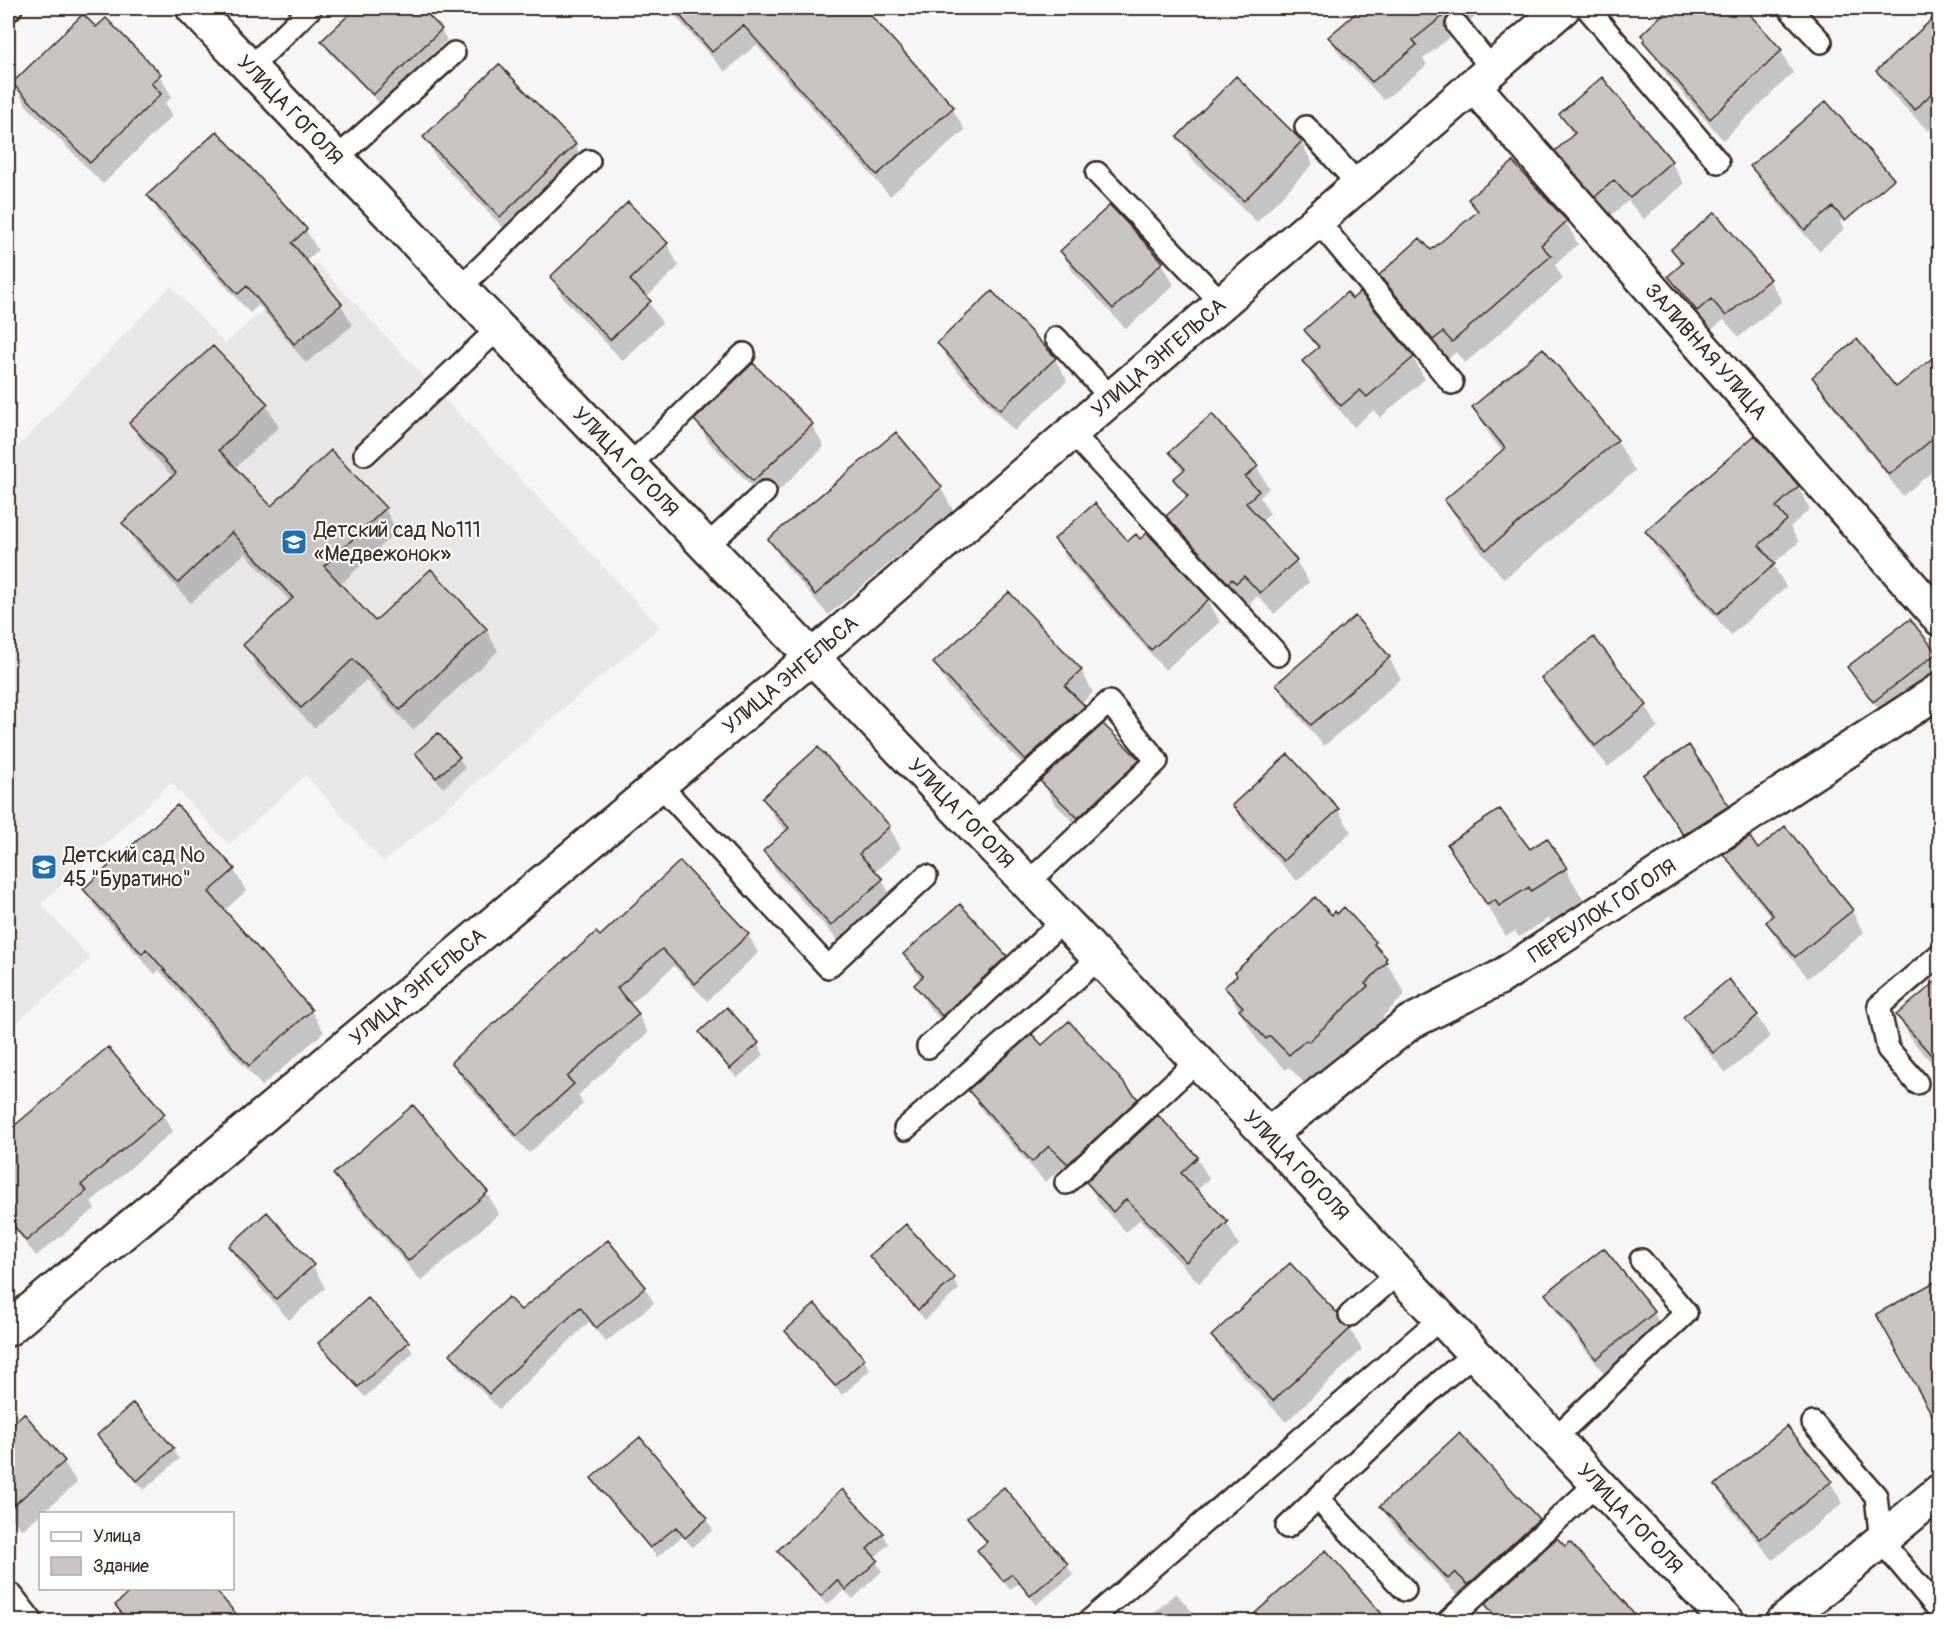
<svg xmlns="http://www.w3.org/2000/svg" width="1947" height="1629" font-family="Pangolin,sans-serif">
	<rect width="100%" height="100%" fill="#f7f6f6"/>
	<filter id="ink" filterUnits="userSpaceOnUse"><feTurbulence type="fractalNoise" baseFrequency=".0167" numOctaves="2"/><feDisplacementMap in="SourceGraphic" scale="12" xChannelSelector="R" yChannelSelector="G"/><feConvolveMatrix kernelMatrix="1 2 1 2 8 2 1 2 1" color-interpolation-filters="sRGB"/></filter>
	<g filter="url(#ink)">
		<!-- built -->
		<path fill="#e9e7e6" d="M 316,262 L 660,627 L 383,862 L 306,775 L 229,845 L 171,783 L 41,904 L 91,959 L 8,1030 L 8,457 L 171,286 L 225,344 Z"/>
		<!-- shadow -->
		<path fill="#0003" d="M 358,8 L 419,8 L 441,30 L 447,40 L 380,104 L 329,52 L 323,41 Z
			M 668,8 L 862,8 L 952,108 L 965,130 L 890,196 L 756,45 L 725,72 Z
			M 1364,8 L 1486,8 L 1423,59 L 1427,65 L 1384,100 L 1341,56 L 1330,38 Z
			M 1683,8 L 1743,8 L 1781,51 L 1793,73 L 1723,140 L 1667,75 L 1655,54 L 1692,23 Z
			M 1940,23 L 1940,119 L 1928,131 L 1890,92 L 1878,71 Z
			M 96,29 L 159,75 L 172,97 L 165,103 L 172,116 L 103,184 L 26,105 L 14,83 Z
			M 1236,78 L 1301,142 L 1313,164 L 1257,222 L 1192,159 L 1179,137 Z
			M 1602,79 L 1671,162 L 1684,184 L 1644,219 L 1628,201 L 1609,217 L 1570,173 L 1557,151 L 1574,137 L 1561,114 Z
			M 425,137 L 575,145 L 587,166 L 513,238 L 437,159 Z
			M 221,138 L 306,230 L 318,250 L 305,262 L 341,305 L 353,325 L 306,363 L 259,305 L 250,313 L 160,215 L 149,195 Z
			M 1513,164 L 1566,222 L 1578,244 L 1555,265 L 1563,279 L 1465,363 L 1456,352 L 1446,361 L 1393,297 L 1381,275 L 1430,252 L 1478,214 L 1470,199 Z
			M 1752,167 L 1883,177 L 1840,222 L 1844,229 L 1819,251 L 1765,188 Z
			M 628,204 L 667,244 L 679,266 L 646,298 L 662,323 L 623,361 L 564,299 L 552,277 Z
			M 1714,214 L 1769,280 L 1782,301 L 1739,337 L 1724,320 L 1710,331 L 1682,298 L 1670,276 L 1682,266 L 1673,249 Z
			M 1061,252 L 1162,263 L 1174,285 L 1126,329 L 1074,273 Z
			M 1306,330 L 1413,358 L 1425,379 L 1380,418 L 1374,410 L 1354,427 L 1316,383 L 1304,362 L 1318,350 Z
			M 939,343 L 1055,359 L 1067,381 L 1014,431 L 951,364 Z
			M 1940,354 L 1940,465 L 1903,496 L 1826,398 L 1814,377 L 1895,389 Z
			M 266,405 L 279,427 L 234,469 L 271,508 L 331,452 L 385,509 L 397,531 L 340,585 L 375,623 L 486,630 L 498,651 L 413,730 L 366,680 L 314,728 L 257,667 L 245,645 L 291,602 L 245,553 L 191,603 L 137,544 L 124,523 L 173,477 L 144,445 L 131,424 Z
			M 1474,407 L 1617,441 L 1635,471 L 1504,579 L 1463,530 L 1446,500 L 1503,452 L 1491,437 Z
			M 696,420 L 812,425 L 824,447 L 767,502 L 709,442 Z
			M 895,434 L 941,488 L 953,510 L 828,615 L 782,561 L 770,539 Z
			M 1754,438 L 1798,487 L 1810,509 L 1790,527 L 1799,542 L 1773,564 L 1786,587 L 1731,635 L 1659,553 L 1647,531 Z
			M 1171,452 L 1257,467 L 1269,488 L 1260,497 L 1270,514 L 1261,522 L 1296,561 L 1309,582 L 1274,614 L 1258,596 L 1249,604 L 1245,599 L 1241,603 L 1180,538 L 1168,516 L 1187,499 L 1175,479 L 1183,472 Z
			M 1147,535 L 1208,600 L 1220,622 L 1165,670 L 1068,560 L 1056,539 L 1128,543 L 1140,541 Z
			M 1910,621 L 1936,654 L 1940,661 L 1940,666 L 1880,711 L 1849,667 Z
			M 1593,639 L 1646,706 L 1658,727 L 1608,767 L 1556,700 L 1543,679 Z
			M 1389,658 L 1401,679 L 1324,746 L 1290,706 L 1278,685 Z
			M 935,663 L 1081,670 L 1093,692 L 1081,704 L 1098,731 L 1138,761 L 1151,782 L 1091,839 L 1054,803 L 1041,779 L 1039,781 L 947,685 Z
			M 417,753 L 459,758 L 465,768 L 443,788 L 422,764 Z
			M 1288,756 L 1338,810 L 1351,832 L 1297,881 L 1246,827 L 1234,805 Z
			M 1651,785 L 1728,806 L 1733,817 L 1690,845 Z
			M 764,799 L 889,827 L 901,848 L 875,872 L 882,880 L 894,901 L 844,947 L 777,873 L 765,852 L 787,832 L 776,820 Z
			M 1785,828 L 1852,911 L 1864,933 L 1808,978 L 1780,944 L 1767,922 L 1772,918 L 1738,876 L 1725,854 L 1757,851 Z
			M 1449,844 L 1565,868 L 1584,901 L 1551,922 L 1549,918 L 1519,937 L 1515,931 L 1506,936 Z
			M 234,870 L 246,891 L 224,911 L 311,1011 L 324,1032 L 262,1086 L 159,970 L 155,974 L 98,911 L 85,889 Z
			M 1337,916 L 1374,943 L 1404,991 L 1404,996 L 1383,1016 L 1385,1019 L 1328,1074 L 1308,1087 L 1289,1067 L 1286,1070 L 1259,1043 L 1226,988 L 1332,917 Z
			M 748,934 L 758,953 L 707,1001 L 674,966 L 629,1005 L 638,1014 L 648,1033 L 578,1095 L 583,1104 L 529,1153 L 463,1081 L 453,1063 L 599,939 Z
			M 905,954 L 1005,957 L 1018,979 L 956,1037 L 928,1006 L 916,985 L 921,980 Z
			M 1940,980 L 1940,1072 L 1913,1042 L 1898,1016 Z
			M 727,1009 L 758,1044 L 764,1055 L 737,1078 L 706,1043 L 700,1033 Z
			M 1757,1016 L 1770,1037 L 1726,1073 L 1697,1039 L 1685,1017 Z
			M 1042,1047 L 1136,1100 L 1150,1124 L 1197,1158 L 1209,1179 L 1196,1191 L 1227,1223 L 1239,1245 L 1199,1283 L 1140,1220 L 1126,1232 L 1100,1204 L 1086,1180 L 1081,1184 L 1063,1167 L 1045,1182 L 983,1112 L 970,1091 Z
			M 107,1049 L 163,1115 L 173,1131 L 91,1202 L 95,1209 L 36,1256 L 8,1221 L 8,1132 Z
			M 335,1174 L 487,1193 L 499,1214 L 421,1281 L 348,1196 Z
			M 267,1214 L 313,1266 L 325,1288 L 289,1320 L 243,1268 L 230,1246 Z
			M 1604,1250 L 1654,1313 L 1666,1335 L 1609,1380 L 1559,1316 L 1547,1295 Z
			M 871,1256 L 953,1278 L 959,1289 L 925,1320 L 877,1266 Z
			M 645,1288 L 654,1303 L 606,1342 L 589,1322 L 499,1409 L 460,1369 L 451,1354 L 521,1312 Z
			M 1336,1314 L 1343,1326 L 1350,1329 L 1362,1350 L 1286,1422 L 1226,1358 L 1213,1336 Z
			M 787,1331 L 864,1360 L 870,1370 L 842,1395 L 793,1342 Z
			M 407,1342 L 413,1353 L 365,1397 L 326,1353 L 320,1343 Z
			M 133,1405 L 173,1449 L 179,1459 L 144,1490 L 105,1446 L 99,1435 Z
			M 24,1415 L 64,1462 L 77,1483 L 22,1530 L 8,1513 L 8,1430 Z
			M 1459,1435 L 1538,1520 L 1552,1544 L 1638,1622 L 1489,1622 L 1494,1617 L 1485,1602 L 1481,1606 L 1469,1593 L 1461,1599 L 1395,1528 L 1382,1507 Z
			M 640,1439 L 707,1519 L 713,1530 L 692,1547 L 683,1536 L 657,1557 L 599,1488 L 593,1478 Z
			M 1830,1482 L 1843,1503 L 1773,1560 L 1729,1507 L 1717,1485 Z
			M 969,1518 L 1067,1565 L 1073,1575 L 1036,1605 L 1019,1583 L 1010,1590 L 985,1560 L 979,1550 L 988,1543 Z
			M 883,1534 L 889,1544 L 874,1558 L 882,1571 L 853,1599 L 844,1590 L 827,1605 L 785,1561 L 779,1551 Z
			M 1176,1593 L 1201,1622 L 1146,1622 L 1145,1621 Z
			M 116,1606 L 241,1622 L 126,1622 Z"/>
		<!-- building -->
		<path fill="#c9c3c1" stroke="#3b2a1e" stroke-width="1.5" d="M 356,8 L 421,8 L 442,29 L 373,95 L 321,41 Z
			M 673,8 L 864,8 L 954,107 L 877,175 L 743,25 L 712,52 Z
			M 1362,8 L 1453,8 L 1413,40 L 1417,45 L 1372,82 L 1328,37 Z
			M 1669,8 L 1744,8 L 1782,50 L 1710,119 L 1643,41 L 1645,39 L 1641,35 Z
			M 1940,12 L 1940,85 L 1915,110 L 1876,71 Z
			M 83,14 L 96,27 L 106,18 L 161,74 L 151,83 L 161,94 L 90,163 L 12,83 Z
			M 499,64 L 576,144 L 500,217 L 423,137 Z
			M 1236,76 L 1302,141 L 1244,201 L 1177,137 Z
			M 1602,77 L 1672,161 L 1630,198 L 1614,180 L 1595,197 L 1555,151 L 1575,133 L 1559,114 Z
			M 1826,101 L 1894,179 L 1845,221 L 1833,207 L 1805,230 L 1750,166 Z
			M 217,131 L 307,229 L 292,243 L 342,304 L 294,344 L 247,286 L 238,294 L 147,195 Z
			M 1513,162 L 1567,221 L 1541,245 L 1551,256 L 1452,342 L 1443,332 L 1433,340 L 1379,275 L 1420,238 L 1431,250 L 1478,211 L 1468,199 Z
			M 628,202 L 668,243 L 630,280 L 651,301 L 610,340 L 550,277 Z
			M 1110,205 L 1163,262 L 1113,309 L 1060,251 Z
			M 1715,212 L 1770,279 L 1726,316 L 1711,299 L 1697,311 L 1668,276 L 1683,263 L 1671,249 Z
			M 992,291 L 1056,358 L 1000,410 L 937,343 Z
			M 1347,292 L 1352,299 L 1360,292 L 1414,357 L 1367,397 L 1360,390 L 1341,406 L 1302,361 L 1319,347 L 1304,330 Z
			M 1857,339 L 1896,387 L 1940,352 L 1940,433 L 1889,475 L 1812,377 Z
			M 213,346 L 268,404 L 219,450 L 271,506 L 331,450 L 386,508 L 324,566 L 375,621 L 431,569 L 487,629 L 400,710 L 353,659 L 301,708 L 243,645 L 293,598 L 232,532 L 178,583 L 122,523 L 176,473 L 129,423 Z
			M 1543,348 L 1618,440 L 1486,550 L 1444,500 L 1505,448 L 1472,407 Z
			M 753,363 L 813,424 L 753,481 L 694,420 Z
			M 1212,414 L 1258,466 L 1245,477 L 1259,491 L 1246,503 L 1297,560 L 1260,593 L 1244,576 L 1236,583 L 1232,579 L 1228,583 L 1166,516 L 1188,496 L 1173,479 L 1185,469 L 1169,452 Z
			M 896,432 L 942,487 L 815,595 L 768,539 Z
			M 1755,435 L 1799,486 L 1776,507 L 1787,520 L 1759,545 L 1775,564 L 1717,614 L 1645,531 Z
			M 1095,503 L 1128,541 L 1136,534 L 1140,539 L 1147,533 L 1209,599 L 1151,650 L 1054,539 Z
			M 1009,592 L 1082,670 L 1065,686 L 1085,706 L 1025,760 L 933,663 Z
			M 1355,616 L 1390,657 L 1311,725 L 1276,684 Z
			M 1910,619 L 1937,653 L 1873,702 L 1847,667 Z
			M 1594,637 L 1647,705 L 1595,746 L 1541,678 Z
			M 1103,724 L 1140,760 L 1078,818 L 1040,781 Z
			M 438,733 L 460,757 L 436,778 L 415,753 Z
			M 1689,745 L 1729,806 L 1683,835 L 1643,775 Z
			M 818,747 L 890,826 L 859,854 L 883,879 L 831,926 L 763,851 L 789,828 L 762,798 Z
			M 1288,754 L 1339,809 L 1283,861 L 1232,805 Z
			M 177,805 L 235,869 L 209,892 L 312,1010 L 249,1066 L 146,949 L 142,954 L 83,889 Z
			M 1500,809 L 1530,849 L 1547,838 L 1567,868 L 1531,891 L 1529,887 L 1499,906 L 1495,900 L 1487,905 L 1447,844 Z
			M 1785,826 L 1853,910 L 1795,957 L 1766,922 L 1773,915 L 1723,854 L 1750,837 L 1758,849 Z
			M 680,861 L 749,934 L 695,984 L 662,949 L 617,988 L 639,1014 L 567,1077 L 574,1084 L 517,1136 L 451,1062 L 596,932 L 600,936 Z
			M 1315,897 L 1332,915 L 1335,911 L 1337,914 L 1344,907 L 1376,942 L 1374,944 L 1387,958 L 1385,960 L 1387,962 L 1365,984 L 1368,986 L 1308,1042 L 1306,1040 L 1289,1055 L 1270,1036 L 1266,1039 L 1239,1010 L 1243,1007 L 1224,987 L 1237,976 L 1235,972 Z
			M 960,904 L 1007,956 L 942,1016 L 914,985 L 923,976 L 903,954 Z
			M 1940,978 L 1940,1065 L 1896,1015 Z
			M 1729,979 L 1758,1015 L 1713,1053 L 1683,1017 Z
			M 727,1007 L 759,1043 L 730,1069 L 699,1032 Z
			M 1069,1021 L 1138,1099 L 1068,1164 L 1049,1146 L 1032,1162 L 968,1090 L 1032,1034 L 1042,1045 Z
			M 108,1047 L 165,1114 L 81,1185 L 87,1191 L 26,1241 L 8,1218 L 8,1131 Z
			M 413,1105 L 488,1192 L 408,1261 L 333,1174 Z
			M 1158,1115 L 1198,1157 L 1181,1173 L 1228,1222 L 1186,1262 L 1126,1199 L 1113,1212 L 1086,1182 Z
			M 267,1212 L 314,1265 L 276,1299 L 229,1246 Z
			M 906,1224 L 955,1278 L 918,1310 L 869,1256 Z
			M 608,1240 L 646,1287 L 596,1328 L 580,1307 L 489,1394 L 450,1354 L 508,1297 L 521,1310 Z
			M 1604,1248 L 1655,1312 L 1596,1359 L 1545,1294 Z
			M 1290,1263 L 1338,1314 L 1341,1324 L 1351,1328 L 1273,1401 L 1211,1336 Z
			M 1940,1279 L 1940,1429 L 1876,1314 Z
			M 368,1298 L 409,1342 L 358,1387 L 318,1343 Z
			M 815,1304 L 865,1359 L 835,1386 L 785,1331 Z
			M 133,1403 L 174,1448 L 137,1481 L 97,1435 Z
			M 24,1413 L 65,1461 L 8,1510 L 8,1428 Z
			M 1787,1426 L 1832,1481 L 1760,1539 L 1715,1485 Z
			M 1459,1433 L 1539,1519 L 1468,1585 L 1455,1572 L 1448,1579 L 1380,1506 Z
			M 640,1437 L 708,1518 L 685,1538 L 676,1527 L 650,1548 L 591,1478 Z
			M 1004,1487 L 1068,1564 L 1030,1596 L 1012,1574 L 1003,1581 L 977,1550 L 987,1542 L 967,1517 Z
			M 842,1489 L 884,1533 L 867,1549 L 878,1560 L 846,1590 L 837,1580 L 821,1596 L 777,1551 Z
			M 1557,1538 L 1565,1546 L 1570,1542 L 1642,1622 L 1500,1622 L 1485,1604 Z
			M 1326,1550 L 1389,1622 L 1245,1622 Z
			M 134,1588 L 214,1588 L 243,1622 L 129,1622 L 115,1605 Z"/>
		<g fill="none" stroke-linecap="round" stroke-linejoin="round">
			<!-- lane casing -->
			<g stroke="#3b2a1e" stroke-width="26">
				<path id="lane" d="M 1587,8 L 1718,162
					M 1789,8 L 1821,42
					M 8,11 L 11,8
					M 1457,25 L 1492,69
					M 250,68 L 311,8
					M 1306,127 L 1358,184
					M 337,158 L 454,53
					M 1097,173 L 1221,302
					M 1317,220 L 1452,383
					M 461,287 L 589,161
					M 1056,338 L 1111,398
					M 1071,432 L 1278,655
					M 365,454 L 500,327
					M 630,465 L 744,354
					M 707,546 L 765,492
					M 659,784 L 828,967 L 926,876
					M 972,825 L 1109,702 L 1157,761 L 1028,883
					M 928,1047 L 1063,921
					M 1917,1083 L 1888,1049 L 1879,1006 L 1940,954
					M 905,1129 L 1103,955
					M 1066,1183 L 1197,1061
					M 1350,1315 L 1398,1273
					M 1813,1423 L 1876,1496 L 1881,1541 L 1940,1611
					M 1555,1438 L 1686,1313 L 1641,1260
					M 1317,1498 L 1405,1590
					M 1287,1527 L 1441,1381 L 1475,1353
					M 1088,1622 L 1441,1318
					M 1447,1622 L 1597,1483"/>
			</g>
			<!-- street casing -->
			<g stroke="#3b2a1e" stroke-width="38">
				<g id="street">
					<path id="s1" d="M 193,8 L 1268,1135 L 1728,1622"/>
					<path id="s2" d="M 1473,85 L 1940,619"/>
					<path id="s3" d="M 1268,1135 L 1409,1023 L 1499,978 L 1940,690"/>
					<path id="s4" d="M 8,1329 L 812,657 L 1563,8"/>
					<path d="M 8,1600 L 25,1622"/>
					<path d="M 1783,1622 L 1940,1491"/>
				</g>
			</g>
			<!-- lane -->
			<use href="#lane" stroke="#fff" stroke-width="21"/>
			<!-- street -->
			<use href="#street" stroke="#fff" stroke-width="33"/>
		</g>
	</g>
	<!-- icons -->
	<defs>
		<g id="school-square" transform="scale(1.35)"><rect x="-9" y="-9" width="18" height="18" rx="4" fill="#1f6fb2" stroke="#fff"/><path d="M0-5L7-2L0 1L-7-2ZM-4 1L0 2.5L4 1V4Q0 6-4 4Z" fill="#fff"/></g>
	</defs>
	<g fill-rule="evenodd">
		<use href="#school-square" x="294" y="542"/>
		<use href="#school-square" x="44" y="867"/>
	</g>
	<g text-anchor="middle" stroke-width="4.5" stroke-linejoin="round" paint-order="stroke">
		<!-- street labels -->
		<g font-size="21" fill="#3b2a1e" stroke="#fff">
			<text dy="7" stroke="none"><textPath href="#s1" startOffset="141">УЛИЦА ГОГОЛЯ</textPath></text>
			<text dy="7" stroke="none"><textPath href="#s2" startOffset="354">ЗАЛИВНАЯ УЛИЦА</textPath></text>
			<text dy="7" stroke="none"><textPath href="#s4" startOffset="1506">УЛИЦА ЭНГЕЛЬСА</textPath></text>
			<text dy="7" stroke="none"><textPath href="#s1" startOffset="627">УЛИЦА ГОГОЛЯ</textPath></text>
			<text dy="7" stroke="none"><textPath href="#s4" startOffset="1020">УЛИЦА ЭНГЕЛЬСА</textPath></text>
			<text dy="7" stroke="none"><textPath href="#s1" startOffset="1113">УЛИЦА ГОГОЛЯ</textPath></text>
			<text dy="7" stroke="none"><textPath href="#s3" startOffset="404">ПЕРЕУЛОК ГОГОЛЯ</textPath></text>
			<text dy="7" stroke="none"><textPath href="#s4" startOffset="534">УЛИЦА ЭНГЕЛЬСА</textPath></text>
			<text dy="7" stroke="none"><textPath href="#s1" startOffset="1599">УЛИЦА ГОГОЛЯ</textPath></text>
			<text dy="7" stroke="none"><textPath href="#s1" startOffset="2085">УЛИЦА ГОГОЛЯ</textPath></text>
		</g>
		<!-- poi labels -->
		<g font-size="21" fill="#3b2a1e" stroke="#fff" text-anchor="start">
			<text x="314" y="537">Детский сад №111<tspan x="314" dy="24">«Медвежонок»</tspan></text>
			<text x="63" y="862">Детский сад №<tspan x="63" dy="24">45 "Буратино"</tspan></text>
		</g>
	</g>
	<!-- margin -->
	<rect width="1947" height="1629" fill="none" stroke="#fff" stroke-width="30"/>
	<rect x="15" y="15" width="1917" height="1599" fill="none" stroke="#3b2a1e" stroke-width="2" filter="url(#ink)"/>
	<!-- legend -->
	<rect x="39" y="1512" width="195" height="78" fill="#ffffff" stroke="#b1aaa5" stroke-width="1.5"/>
	<rect x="51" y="1532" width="30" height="9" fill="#ffffff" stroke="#b1aaa5" stroke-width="1.5"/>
	<text x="93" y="1542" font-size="18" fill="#3b2a1e">Улица</text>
	<rect x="51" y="1557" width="30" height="18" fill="#c9c3c1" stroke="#b1aaa5" stroke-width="1.5"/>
	<text x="93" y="1572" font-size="18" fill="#3b2a1e">Здание</text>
</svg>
